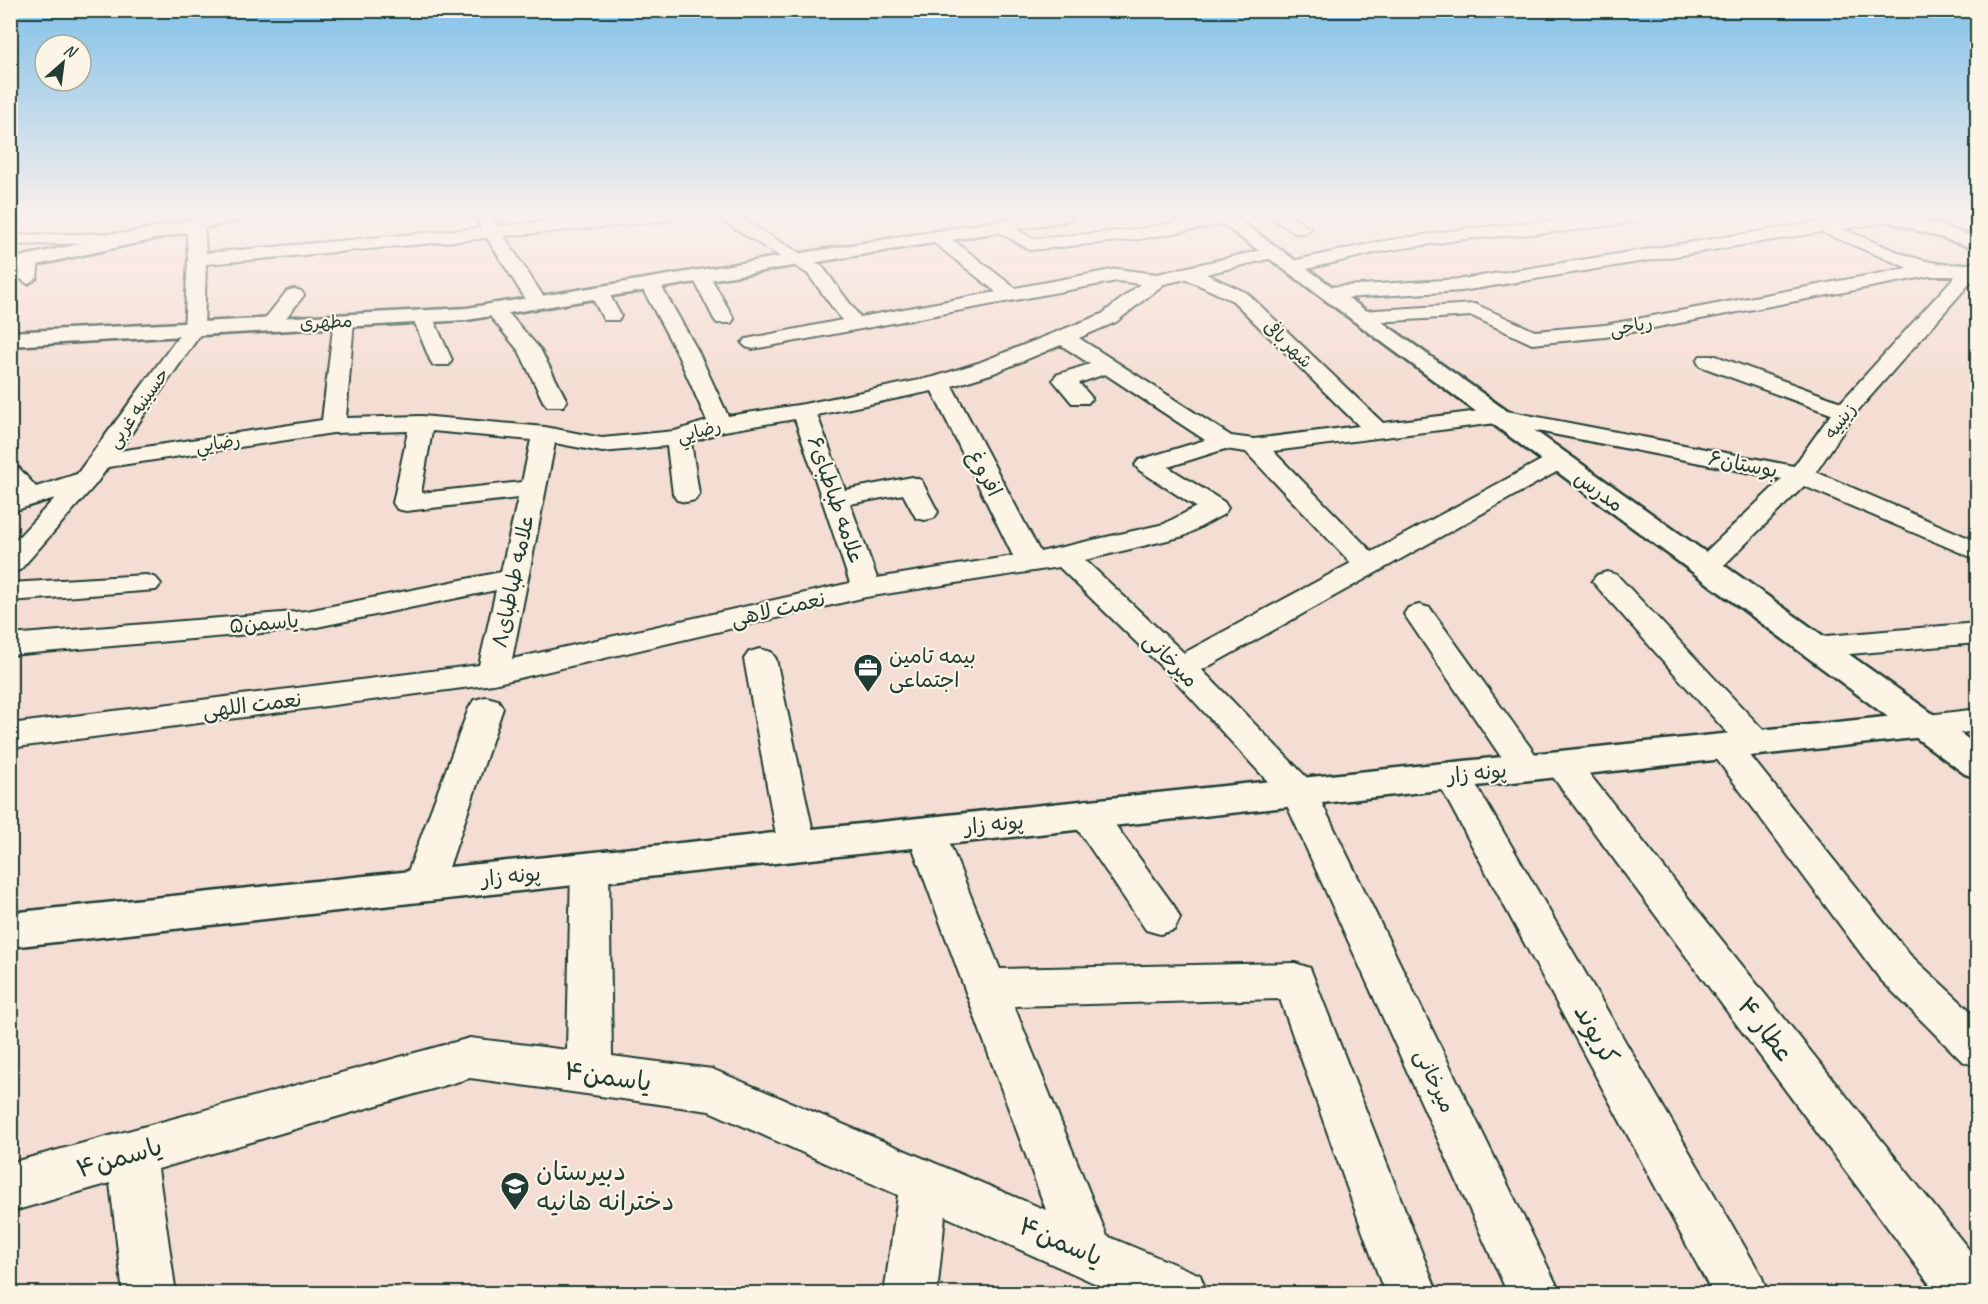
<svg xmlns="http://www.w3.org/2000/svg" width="1988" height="1304" font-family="Caveat,'Playpen Sans Arabic',sans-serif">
	<rect width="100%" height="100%" fill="#f4ddd2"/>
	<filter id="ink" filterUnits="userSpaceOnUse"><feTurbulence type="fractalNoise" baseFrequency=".0167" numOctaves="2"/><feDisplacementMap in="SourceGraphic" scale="12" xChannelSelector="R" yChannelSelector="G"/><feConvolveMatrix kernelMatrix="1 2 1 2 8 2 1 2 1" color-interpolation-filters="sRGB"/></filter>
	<g filter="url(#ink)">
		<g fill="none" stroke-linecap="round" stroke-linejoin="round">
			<!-- minor casing -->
			<g stroke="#1f3d34" stroke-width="4">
				<path id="minor" d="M 491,216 L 498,226 L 607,216 L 676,216 L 668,221 L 504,236 L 547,302 L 544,306 L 530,306 L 487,238 L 206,264 L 204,329 L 119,451 L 322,420 L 334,320 L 337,316 L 351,316 L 354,320 L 346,418 L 421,416 L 545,427 L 602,438 L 675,431 L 707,421 L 676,351 L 640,284 L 643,280 L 657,280 L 660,284 L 698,351 L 728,416 L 804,404 L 934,377 L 978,363 L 1102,314 L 1140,284 L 1117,281 L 753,349 L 746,347 L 742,343 L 746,339 L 842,320 L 808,274 L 715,216 L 736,216 L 822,266 L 860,317 L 996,292 L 932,241 L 929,237 L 932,233 L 944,233 L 1015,288 L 1117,269 L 1157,274 L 1271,248 L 1277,249 L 1280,253 L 1277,257 L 1206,274 L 1247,293 L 1383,423 L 1496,409 L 1794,466 L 1831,414 L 1700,366 L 1697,361 L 1700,356 L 1716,356 L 1841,402 L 1955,276 L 1929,276 L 1605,337 L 1532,344 L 1472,316 L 1360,323 L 1353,321 L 1350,317 L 1353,313 L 1360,311 L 1475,304 L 1535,331 L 1605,325 L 1908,268 L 1822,232 L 1462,291 L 1327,299 L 1317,293 L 1327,287 L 1462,279 L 1856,216 L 1899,216 L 1891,221 L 1844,229 C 1886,246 1931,273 1978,262 L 1978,274 L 1854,415 L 1816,472 L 1978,542 L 1978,560 L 1804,486 L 1715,574 L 1705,577 L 1695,574 L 1691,568 L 1695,562 L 1782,479 L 1496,423 L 1273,451 L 1372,552 L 1549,456 L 1558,453 L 1567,456 L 1571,461 L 1567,466 L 1202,670 L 1312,783 L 1561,1294 L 1508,1294 L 1284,799 L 1170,675 L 1059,567 L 866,597 L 493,684 L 10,748 L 10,724 L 479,665 L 496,590 L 307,629 L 10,655 L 10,635 L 307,611 L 501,572 L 518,498 L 406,511 L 397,509 L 393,503 L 408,431 L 333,433 L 108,467 L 95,485 L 20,570 L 10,572 L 10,546 L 55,498 L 10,512 L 10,495 L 14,494 L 10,490 L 10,465 L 19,468 L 36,487 L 77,474 L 184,329 L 188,259 L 186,225 L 189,221 L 201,221 L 204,225 L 206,253 L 481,228 L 475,216 ZM 1186,279 L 1233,301 L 1359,426 L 1254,439 L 1231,436 L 1079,338 L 1116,322 L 1164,284 ZM 1061,345 L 1090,364 L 1056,375 L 1053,380 L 1072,403 L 1088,403 L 1092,398 L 1079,383 L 1105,374 L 1205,440 L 1139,460 L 1135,465 L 1139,470 L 1196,507 L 1164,524 L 1040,552 L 952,386 L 994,373 ZM 932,391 L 1013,556 L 877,578 L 850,504 L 903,494 L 916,518 L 925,520 L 934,518 L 938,512 L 921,480 L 912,477 L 845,490 L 817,415 ZM 795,419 L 850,583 L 512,659 L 555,443 L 602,452 L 667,446 L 673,494 L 677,500 L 686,502 L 695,500 L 699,494 L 691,442 L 724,431 ZM 432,431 L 531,440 L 522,482 L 421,493 ZM 1225,449 L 1246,452 L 1351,563 L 1184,653 L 1085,560 L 1184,536 L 1224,514 L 1228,508 L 1224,502 L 1168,467 Z
					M 1209,216 L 1231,216 L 1233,219 L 1224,224 L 1140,239 L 1030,250 L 990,227 L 993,223 L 1005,223 L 1033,239 L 1140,229 Z
					M 1269,216 L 1291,216 L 1310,229 L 1307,233 L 1295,233 Z
					M 1599,216 L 1647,216 L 1639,221 L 1567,231 L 1464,239 L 1378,252 L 1290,273 L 1281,267 L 1283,263 L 1378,242 L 1464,229 Z
					M 137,233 L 146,238 L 143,242 L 10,245 L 10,235 Z
					M 30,255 L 39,261 L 37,278 L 28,284 L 19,278 L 21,261 Z
					M 701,270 L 710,276 L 734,319 L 731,323 L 717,323 L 714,319 L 692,276 Z
					M 599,286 L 606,288 L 621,316 L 618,320 L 604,320 L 589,292 Z
					M 294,289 L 301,291 L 304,295 L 301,299 L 277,329 L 263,329 L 260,325 L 263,321 L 287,291 Z
					M 494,303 L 501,305 L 540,349 L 567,401 L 563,406 L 547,406 L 543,401 L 519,351 L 484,309 L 487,305 Z
					M 422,310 L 429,312 L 432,316 L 452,360 L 449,365 L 433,365 L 430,360 L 412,316 L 415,312 Z
					M 1607,572 L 1617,575 L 1768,735 L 1773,743 L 1768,751 L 1756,755 L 1748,753 L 1910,955 L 1978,1018 L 1978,1067 L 1962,1061 L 1880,979 L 1707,746 L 1712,738 L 1724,734 L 1730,736 L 1592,581 L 1597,575 Z
					M 146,575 L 156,578 L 161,584 L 156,590 L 10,601 L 10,583 Z
					M 1419,605 L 1430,608 L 1538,758 L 1544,767 L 1538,776 L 1526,779 L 1514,776 L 1404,614 L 1408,608 Z
					M 1977,623 L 1977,643 L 1815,657 L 1804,654 L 1799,647 L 1804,640 L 1815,637 Z
					M 760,649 L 771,652 L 776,659 L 816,846 L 810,856 L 797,860 L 784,856 L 778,846 L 744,659 L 749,652 Z
					M 486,697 L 498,700 L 503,708 L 443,885 L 437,896 L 423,900 L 409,896 L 403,885 L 469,708 L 474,700 Z
					M 1978,709 L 1978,731 L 1923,737 L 1911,733 L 1906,725 L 1911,717 Z
					M 1562,752 L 1574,755 L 1978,1261 L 1978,1294 L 1937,1294 L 1550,773 L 1544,764 L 1550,755 Z
					M 1452,762 L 1465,766 L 1761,1275 L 1768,1294 L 1713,1294 L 1434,775 L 1439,766 Z
					M 1087,800 L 1100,804 L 1174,906 L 1180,918 L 1174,930 L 1160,934 L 1146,930 L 1074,824 L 1069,814 L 1074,804 Z
					M 926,818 L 939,822 L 945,832 L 1000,969 L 1295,963 L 1310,968 L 1438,1294 L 1385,1294 L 1280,999 L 1014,1006 L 1107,1236 L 1200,1275 L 1207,1294 L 1119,1294 L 945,1216 L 937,1294 L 884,1294 L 898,1195 L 709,1111 L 470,1078 L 158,1169 L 176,1294 L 123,1294 L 110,1183 L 10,1212 L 10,1163 L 470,1038 L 567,1050 L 571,868 L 576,857 L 590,853 L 604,857 L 609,868 L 612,1056 L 712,1069 L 1046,1210 L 907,832 L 913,822 Z"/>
			</g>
			<!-- tertiary casing -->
			<g stroke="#1f3d34" stroke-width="5">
				<path id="tertiary" d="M 209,216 L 245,216 L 236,221 L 10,271 L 10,259 Z
					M 1029,216 L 1074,216 L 1065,221 L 467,320 L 10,346 L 10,332 L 467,308 Z
					M 1923,713 L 1936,716 L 1941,725 L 1936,734 L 1923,737 L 10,947 L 10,913 Z"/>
			</g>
			<!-- secondary casing -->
			<g stroke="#1f3d34" stroke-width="5">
				<path id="secondary" d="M 1212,216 L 1233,216 L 1978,746 L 1978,778 L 1965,774 Z
					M 1882,216 L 1911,216 L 1978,238 L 1978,249 L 1885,220 Z"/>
			</g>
			<!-- minor -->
			<use href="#minor" fill="#fcf5e5" fill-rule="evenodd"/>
			<!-- tertiary -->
			<use href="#tertiary" fill="#fcf5e5" fill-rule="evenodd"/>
			<!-- secondary -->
			<use href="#secondary" fill="#fcf5e5" fill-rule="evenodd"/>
		</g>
	</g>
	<!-- sky -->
	<linearGradient id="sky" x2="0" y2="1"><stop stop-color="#83c2e9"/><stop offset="0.54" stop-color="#faf0eb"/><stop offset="1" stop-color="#faf0eb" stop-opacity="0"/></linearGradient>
	<rect width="1988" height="399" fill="url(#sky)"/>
	<!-- icons -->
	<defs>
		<g id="office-pin" transform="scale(1.5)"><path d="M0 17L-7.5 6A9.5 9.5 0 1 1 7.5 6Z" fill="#1f3d34" stroke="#fcf5e5"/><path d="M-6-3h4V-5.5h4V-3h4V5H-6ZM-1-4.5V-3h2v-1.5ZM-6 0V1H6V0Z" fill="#fff"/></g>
		<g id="university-pin" transform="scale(1.5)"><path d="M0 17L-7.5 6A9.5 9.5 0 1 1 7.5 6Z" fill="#1f3d34" stroke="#fcf5e5"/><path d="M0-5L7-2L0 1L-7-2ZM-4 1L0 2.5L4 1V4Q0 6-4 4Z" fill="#fff"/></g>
	</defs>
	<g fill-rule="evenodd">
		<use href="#office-pin" x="868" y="668"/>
		<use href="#university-pin" x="515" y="1186"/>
	</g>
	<g text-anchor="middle" stroke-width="4.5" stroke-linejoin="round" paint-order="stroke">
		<!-- far-street labels -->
		<g font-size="18" fill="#1f3d34" stroke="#fcf5e5">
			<text transform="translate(326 322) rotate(-3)" y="6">مطهری</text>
			<text transform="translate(1631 326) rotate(-10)" y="6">ریاحی</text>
			<text transform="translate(1288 344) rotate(44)" y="6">شهر بافی</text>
			<text transform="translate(138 408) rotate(-55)" y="6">حسینیه غربی</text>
			<text transform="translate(1840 421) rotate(-53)" y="6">زینبیه</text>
			<text transform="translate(699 431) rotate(-15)" y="6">رضایي</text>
			<text transform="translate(218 443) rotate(-9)" y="6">رضایي</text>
		</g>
		<!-- street labels -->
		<g font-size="21" fill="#1f3d34" stroke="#fcf5e5">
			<text transform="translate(1743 464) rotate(11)" y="7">بوستان۶</text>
			<text transform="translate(985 473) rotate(63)" y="7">افروغ</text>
			<text transform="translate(1599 491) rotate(36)" y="7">مدرس</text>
			<text transform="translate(836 500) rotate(71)" y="7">علامه طباطبای۶</text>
			<text transform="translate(513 581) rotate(-78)" y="7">علامه طباطبای۸</text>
			<text transform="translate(778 609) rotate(-13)" y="7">نعمت لاهی</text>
			<text transform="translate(264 623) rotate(-5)" y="7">یاسمن۵</text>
			<text transform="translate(1171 660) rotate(45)" y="7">میرخانی</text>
			<text transform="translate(252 705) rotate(-7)" y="7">نعمت اللهی</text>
			<text transform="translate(1477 773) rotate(-6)" y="7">پونه زار</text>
			<text transform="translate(994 824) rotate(-6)" y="7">پونه زار</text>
			<text transform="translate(511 876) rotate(-6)" y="7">پونه زار</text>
			<text transform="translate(1435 1081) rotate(65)" y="7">میرخانی</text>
		</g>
		<!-- poi labels -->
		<g font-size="21" fill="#1f3d34" stroke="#fcf5e5" text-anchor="start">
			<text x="889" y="663">بیمه تامین<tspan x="889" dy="24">اجتماعی</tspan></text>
		</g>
		<!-- near-street labels -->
		<g font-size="26" fill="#1f3d34" stroke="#fcf5e5">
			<text transform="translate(1766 1029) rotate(52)" y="9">عطار ۴</text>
			<text transform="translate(1597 1034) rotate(61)" y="9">کریوند</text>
			<text transform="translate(608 1076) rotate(8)" y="9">یاسمن۴</text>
			<text transform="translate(119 1157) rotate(-16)" y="9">یاسمن۴</text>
			<text transform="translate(1061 1241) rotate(23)" y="9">یاسمن۴</text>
		</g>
		<!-- near-poi labels -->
		<g font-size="26" fill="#1f3d34" stroke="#fcf5e5" text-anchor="start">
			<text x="536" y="1180">دبیرستان<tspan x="536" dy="30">دخترانه هانیه</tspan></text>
		</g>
	</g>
	<!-- margin -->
	<rect width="1988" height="1304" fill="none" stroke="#fcf5e5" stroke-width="36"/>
	<rect x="18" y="18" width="1952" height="1268" fill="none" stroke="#1f3d34" stroke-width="2" filter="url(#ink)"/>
	<!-- north arrow -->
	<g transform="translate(63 63) rotate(28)"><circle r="28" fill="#fcf5e5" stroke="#a4ab9e" stroke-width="1.5"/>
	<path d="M0-4.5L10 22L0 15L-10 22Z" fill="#1f3d34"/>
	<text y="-9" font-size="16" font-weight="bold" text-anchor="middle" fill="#1f3d34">N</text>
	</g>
</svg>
